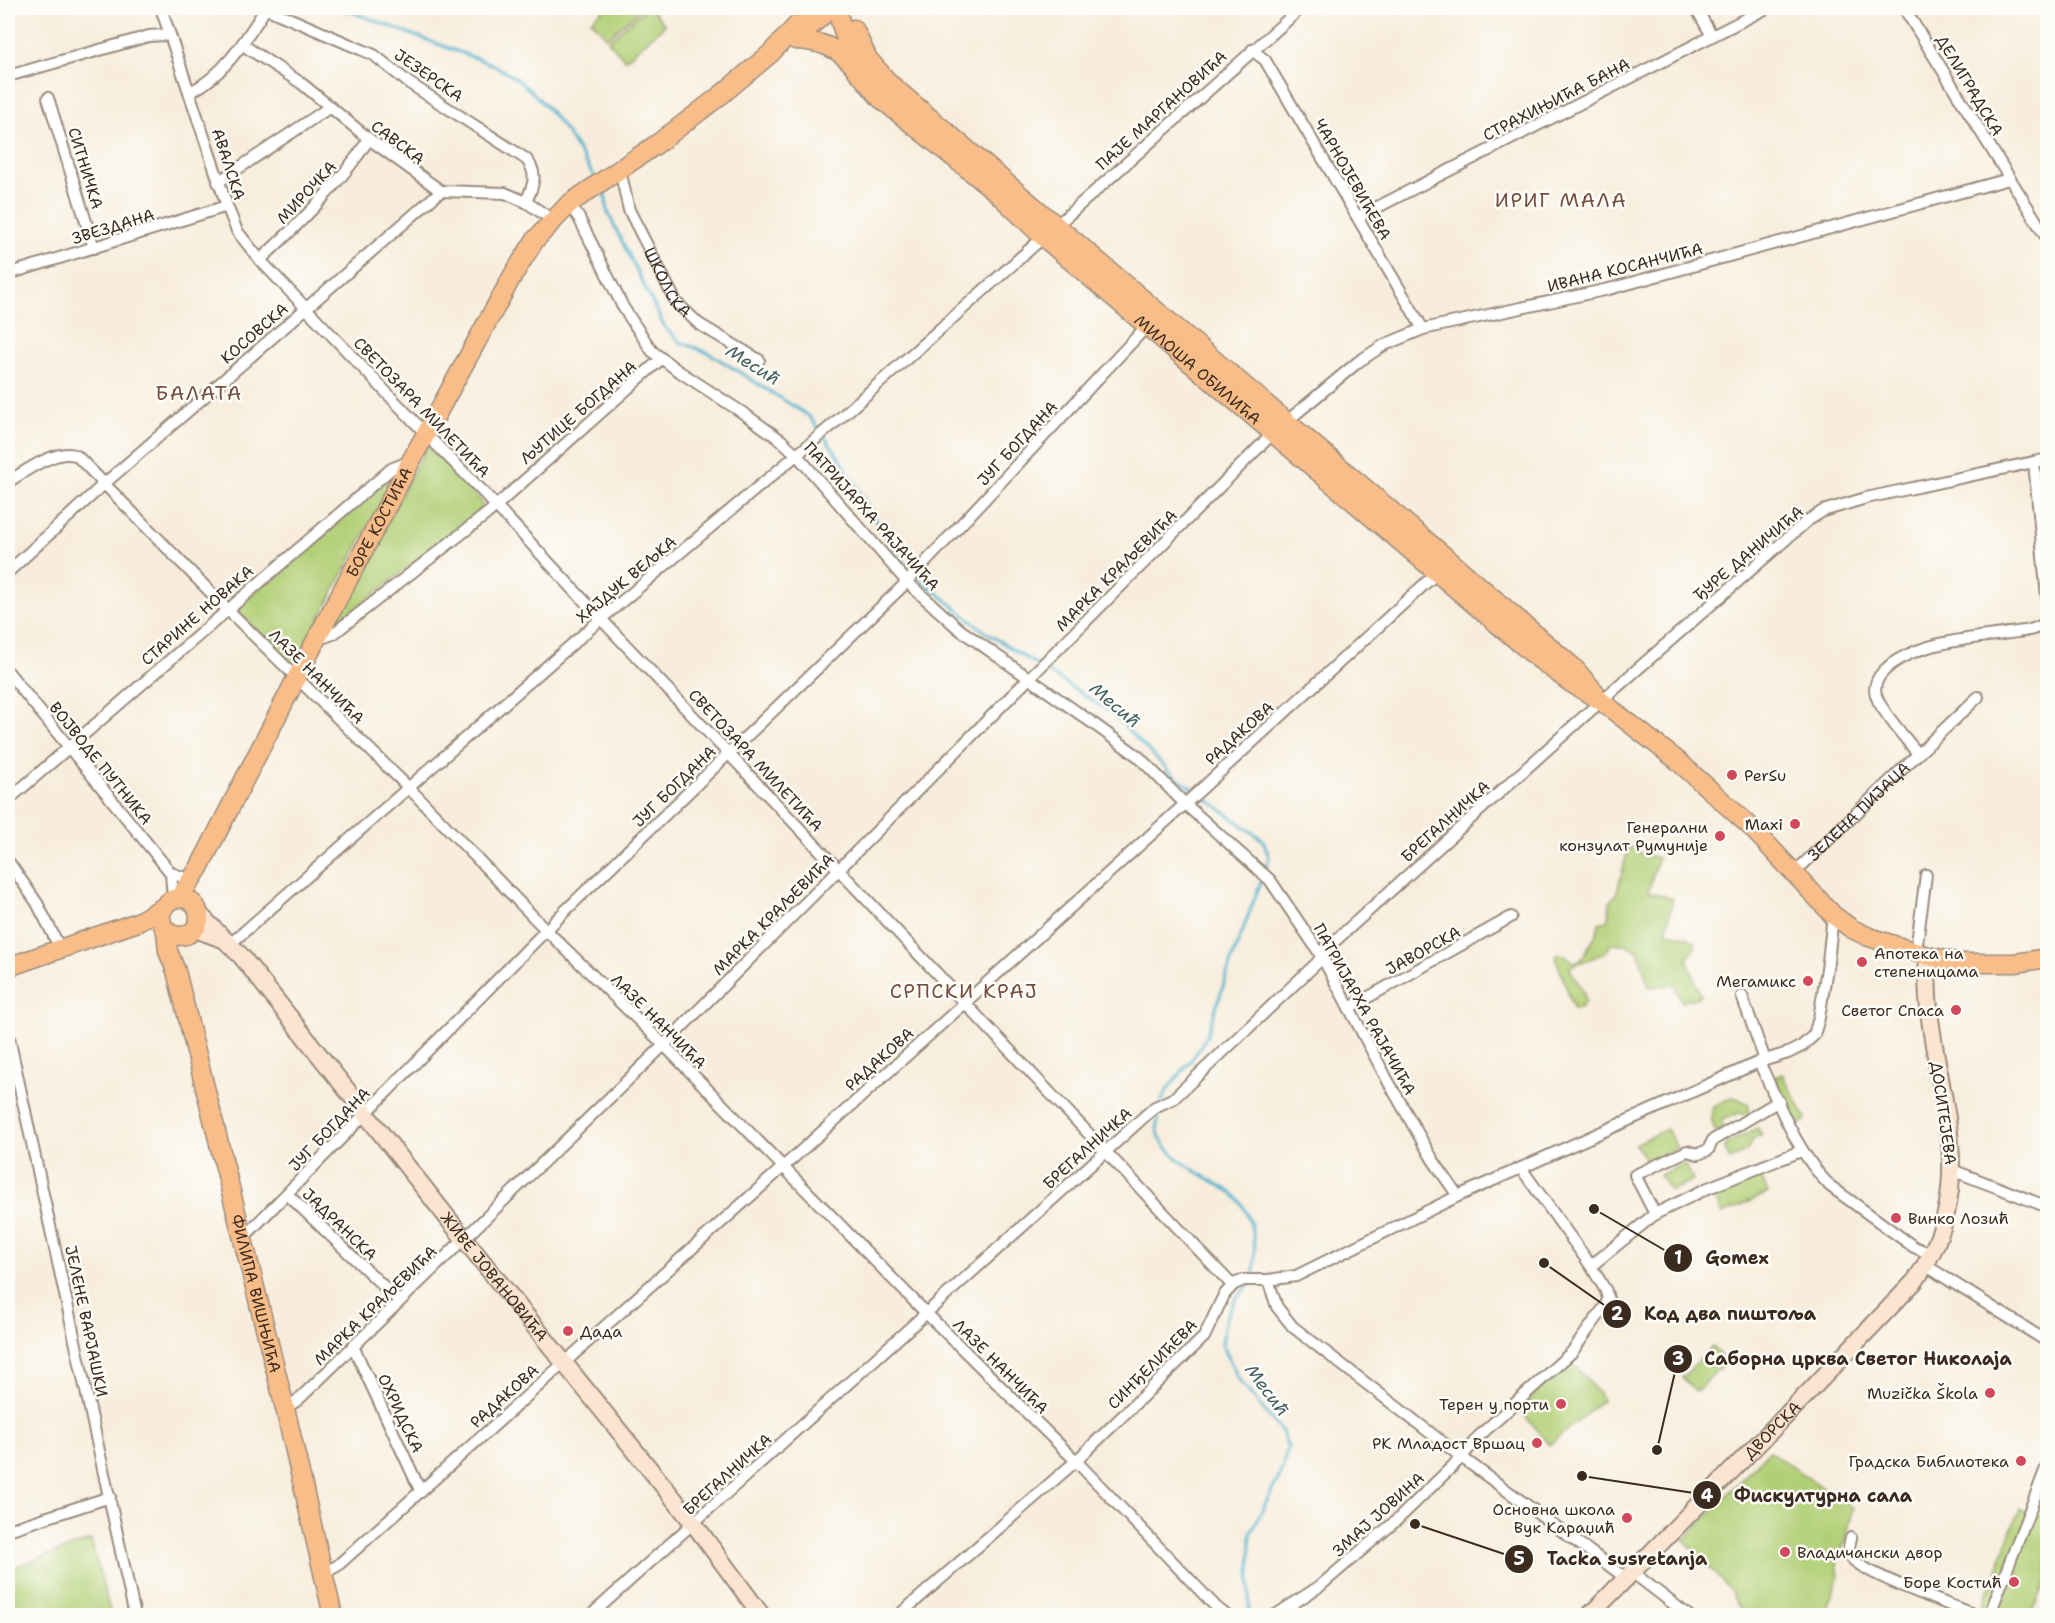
<svg xmlns="http://www.w3.org/2000/svg" width="2055" height="1623" font-family="'Shantell Sans',sans-serif">
	<rect width="100%" height="100%" fill="#fdfcf7"/>
	<filter id="ink" filterUnits="userSpaceOnUse"><feTurbulence type="fractalNoise" baseFrequency=".0167" numOctaves="2"/><feDisplacementMap in="SourceGraphic" scale="12" xChannelSelector="R" yChannelSelector="G"/><feConvolveMatrix kernelMatrix="1 2 1 2 8 2 1 2 1" color-interpolation-filters="sRGB"/></filter>
	<filter id="wash" filterUnits="userSpaceOnUse"><feTurbulence type="fractalNoise" baseFrequency=".008" numOctaves="4" result="noise"/><feDisplacementMap in="SourceGraphic" scale="24" xChannelSelector="R" yChannelSelector="G"/><feGaussianBlur stdDeviation="1.35" result="paint"/><feColorMatrix in="noise" values="0 0 0 0 0 0 0 0 0 0 0 0 0 0 0 0 0 1.4 0 .05"/><feComposite in="paint" operator="in"/></filter>
	<g filter="url(#wash)">
		<rect width="100%" height="100%" fill="#f8eddc"/>
		<!-- green -->
		<path fill="#b1cf75" stroke="#767c4a" stroke-width="1.5" d="M 606,8 L 642,8 L 607,38 L 591,20 Z
			M 646,8 L 650,8 L 665,25 L 625,60 L 608,41 Z
			M 426,447 L 433,449 L 482,502 L 482,508 L 332,628 Z
			M 392,471 L 397,472 L 294,667 L 238,612 L 237,608 Z
			M 1629,846 L 1638,852 L 1658,858 L 1648,892 L 1673,898 L 1666,932 L 1689,938 L 1695,942 L 1695,947 L 1687,959 L 1701,996 L 1682,1002 L 1674,985 L 1649,987 L 1638,951 L 1626,944 L 1611,944 C 1609,947 1608,950 1606,952 C 1605,954 1574,965 1569,967 C 1575,978 1582,987 1586,1000 L 1582,1007 L 1574,1009 L 1555,956 L 1557,953 L 1566,956 L 1573,962 L 1581,960 L 1597,933 L 1599,923 L 1608,921 L 1610,902 L 1617,892 Z
			M 1782,1074 L 1806,1118 L 1805,1121 L 1799,1124 L 1775,1080 L 1775,1077 Z
			M 1733,1097 C 1742,1100 1755,1104 1747,1115 L 1739,1113 L 1722,1120 L 1722,1129 L 1718,1132 L 1715,1131 L 1711,1118 L 1713,1106 Z
			M 1758,1128 L 1762,1135 L 1752,1140 L 1747,1151 L 1730,1160 L 1725,1149 L 1727,1143 Z
			M 1667,1129 L 1677,1148 L 1647,1162 L 1635,1144 Z
			M 1684,1164 L 1693,1180 L 1671,1191 L 1659,1175 Z
			M 1761,1177 L 1768,1193 L 1722,1214 L 1714,1197 Z
			M 1712,1347 L 1726,1361 L 1696,1392 L 1682,1378 Z
			M 1572,1362 L 1600,1395 L 1602,1401 L 1549,1445 L 1518,1408 Z
			M 1769,1451 L 1853,1508 L 1847,1536 L 1837,1563 L 1839,1577 L 1824,1615 L 1747,1615 L 1738,1606 L 1730,1590 L 1684,1540 Z
			M 2047,1475 L 2047,1581 L 2030,1615 L 1979,1616 L 2020,1509 L 2029,1511 Z
			M 91,1540 L 111,1615 L 8,1615 L 8,1569 Z"/>
		<g fill="none" stroke-linecap="round" stroke-linejoin="round">
			<!-- stream -->
			<path stroke="#4eb2cd" stroke-width="3" d="M 341,8 L 494,65 C 505,72 516,78 525,86 C 555,111 575,145 595,178
				M 602,189 L 605,194 L 608,213 L 665,328 L 680,342 L 709,353 L 809,416 L 820,431
				M 824,436 L 837,454 L 896,554 L 925,583 L 984,631 L 1101,706 L 1115,717 L 1172,774 L 1195,790
				M 1200,794 L 1263,840 L 1269,857 L 1265,870
				M 1162,1101 L 1167,1090 L 1196,1054 L 1207,1035 L 1232,959 L 1263,876
				M 1161,1107 C 1160,1113 1157,1120 1157,1126 C 1158,1151 1195,1171 1214,1182 C 1222,1187 1231,1191 1237,1198 C 1255,1218 1257,1251 1253,1277
				M 1249,1616 L 1251,1532 L 1280,1475 L 1288,1447 L 1282,1432 L 1239,1380 L 1222,1344 L 1225,1320 L 1235,1300 L 1250,1283"/>
		</g>
	</g>
	<g filter="url(#ink)">
		<g fill="none" stroke-linecap="round" stroke-linejoin="round">
			<!-- street casing -->
			<g stroke="#9a8c7d" stroke-width="14">
				<g id="street">
					<path d="M 161,8 L 227,206 L 237,231 L 260,260 L 426,434 L 485,494 L 601,619 L 1232,1285"/>
					<path d="M 265,8 L 374,55 L 409,83 L 526,159 C 539,174 533,186 526,202"/>
					<path d="M 1696,8 L 1712,36"/>
					<path d="M 1904,8 L 2048,240"/>
					<path d="M 243,45 L 301,83 L 369,139 L 441,191 L 505,193 L 526,202 L 553,220"/>
					<path d="M 1252,50 L 1265,60 L 1423,329"/>
					<path d="M 8,76 L 149,36 L 164,35 L 170,36"/>
					<path d="M 190,92 C 223,77 247,38 266,8"/>
					<path d="M 48,98 L 94,248"/>
					<path id="s1" d="M 620,170 L 629,210 L 676,302 L 699,324 L 759,360"/>
					<path d="M 218,182 L 330,107"/>
					<path d="M 569,204 L 579,218 L 623,307 L 652,351 L 677,370 L 743,413 L 781,440 L 796,454 L 907,582 L 959,629 L 1094,724 L 1139,757 L 1185,804 L 1270,880 L 1321,955 L 1388,1081 L 1433,1160 L 1458,1196"/>
					<path d="M 1358,217 L 1767,8"/>
					<path d="M 260,260 C 300,223 339,185 369,139"/>
					<path d="M 8,274 L 227,206"/>
					<path d="M 2034,462 L 2048,608"/>
					<path d="M 8,482 C 24,472 58,447 77,456 L 227,609 L 409,788 L 547,931 L 664,1045 L 927,1314 L 1076,1461 L 1217,1608 L 1227,1616"/>
					<path d="M 8,572 L 104,484 L 441,191"/>
					<path d="M 316,640 L 333,634 L 488,513 L 661,359"/>
					<path d="M 8,672 L 171,873 L 191,880"/>
					<path d="M 1918,754 L 1978,697"/>
					<path d="M 8,800 L 391,469 L 411,461"/>
					<path d="M 8,861 L 37,903 L 60,948"/>
					<path id="s2" d="M 1795,872 L 1918,754 C 1908,741 1882,712 1877,698 C 1873,689 1876,680 1882,673 C 1909,642 1971,639 2009,633 C 2023,631 2036,631 2048,621"/>
					<path d="M 171,873 L 173,899"/>
					<path d="M 229,945 L 601,619 L 831,426 L 1301,8"/>
					<path d="M 1916,951 L 1926,875"/>
					<path d="M 1742,996 L 1765,1060"/>
					<path d="M 1349,1008 L 1511,917"/>
					<path d="M 8,1033 L 135,1616"/>
					<path d="M 1759,1062 C 1780,1105 1796,1152 1830,1186 L 1914,1247 L 1931,1254"/>
					<path d="M 1952,1170 L 2048,1207"/>
					<path d="M 287,1194 L 399,1301"/>
					<path d="M 1655,1214 L 1635,1175 L 1687,1151 L 1698,1154 L 1708,1150 L 1713,1140 L 1779,1101"/>
					<path d="M 243,1238 L 566,910 L 907,582 L 1147,326"/>
					<path d="M 1925,1265 L 2048,1342"/>
					<path d="M 1591,1266 L 1655,1214 L 1708,1188 L 1801,1151"/>
					<path d="M 1268,1280 L 1277,1307 L 1293,1327 L 1468,1462 L 1626,1578"/>
					<path d="M 353,1346 L 421,1492"/>
					<path d="M 285,1408 L 298,1400 L 664,1045 L 1274,432 L 1358,362 L 1384,345 L 1423,329 L 1609,289 L 2009,179"/>
					<path d="M 8,1530 L 110,1497"/>
					<path d="M 1851,1538 C 1850,1543 1847,1551 1850,1556 C 1859,1573 1955,1606 1977,1616"/>
					<path d="M 1632,1572 L 1689,1616"/>
					<path d="M 323,1573 L 337,1566 L 782,1168 L 1185,804 L 1441,569"/>
					<path d="M 590,1616 L 1155,1107 L 1174,1098 L 1317,963 L 1326,949 L 1601,701 L 1807,521 L 1823,511 L 1866,498 L 2048,459"/>
					<path d="M 898,1616 L 1076,1461 L 1204,1337 L 1224,1295 L 1234,1284 L 1244,1280 L 1268,1280 L 1296,1276 L 1458,1196 L 1759,1062 L 1788,1053 L 1802,1046 L 1814,1035 L 1819,1018 L 1828,962 L 1833,915"/>
					<path d="M 1274,1616 L 1320,1586 L 1398,1519 L 1462,1457 L 1478,1437 L 1572,1352 L 1606,1305 L 1608,1299 L 1606,1291 L 1591,1266 L 1521,1168"/>
					<path d="M 1989,1616 L 2048,1463"/>
					<path d="M 2046,1616 L 2048,1612"/>
				</g>
			</g>
			<!-- secondary casing -->
			<g stroke="#9a8c7d" stroke-width="20">
				<g id="secondary">
					<path id="s3" d="M 199,914 L 242,957 L 465,1240 L 694,1524 L 762,1616"/>
					<path d="M 195,929 L 220,938"/>
					<path id="s4" d="M 1589,1616 L 1805,1396 L 1915,1281 C 1993,1171 1919,1072 1928,956"/>
				</g>
			</g>
			<!-- primary casing -->
			<g stroke="#9a8c7d" stroke-width="21">
				<g id="primary">
					<path id="s5" d="M 836,8 L 855,68 L 880,98 L 995,191 L 1042,236 L 1147,326 L 1535,656 L 1571,683 L 1601,701 L 1678,761 L 1752,828 L 1833,915 L 1852,929 L 1869,937 L 1928,956 L 1960,963 L 2015,963 L 2048,958"/>
					<path d="M 854,29 L 868,59 L 889,83 L 1449,560 L 1573,667 L 1595,692"/>
					<path d="M 799,36 L 831,8"/>
					<path d="M 795,40 C 820,41 837,47 854,66"/>
					<circle cx="180" cy="917" r="19"/>
					<path id="s6" d="M 179,898 L 199,868 L 316,640 L 411,461 L 513,275 L 535,240 L 569,204 L 657,144 L 721,95 L 770,54 L 813,8"/>
					<path id="s7" d="M 166,931 L 168,951 L 176,971 L 285,1408 L 333,1616"/>
					<path d="M 8,967 L 138,922 L 165,906"/>
				</g>
			</g>
			<!-- street -->
			<use href="#street" stroke="#fff" stroke-width="10"/>
			<!-- secondary -->
			<use href="#secondary" stroke="#fce5d0" stroke-width="16"/>
			<!-- primary -->
			<use href="#primary" stroke="#f8bd89" stroke-width="18"/>
		</g>
	</g>
	<!-- markers -->
	<g fill="#d1495b" stroke="#fdfcf7" stroke-width="2">
		<circle cx="1732" cy="775" r="6"/>
		<circle cx="1795" cy="824" r="6"/>
		<circle cx="1720" cy="836" r="6"/>
		<circle cx="1862" cy="962" r="6"/>
		<circle cx="1808" cy="981" r="6"/>
		<circle cx="1956" cy="1010" r="6"/>
		<circle cx="1896" cy="1218" r="6"/>
		<circle cx="568" cy="1331" r="6"/>
		<circle cx="1990" cy="1393" r="6"/>
		<circle cx="1561" cy="1404" r="6"/>
		<circle cx="1537" cy="1443" r="6"/>
		<circle cx="2021" cy="1461" r="6"/>
		<circle cx="1627" cy="1518" r="6"/>
		<circle cx="1785" cy="1552" r="6"/>
		<circle cx="2014" cy="1582" r="6"/>
	</g>
	<g text-anchor="middle" stroke-width="5" stroke-linejoin="round" paint-order="stroke">
		<!-- street labels -->
		<g font-size="16" fill="#3b2a1e" stroke="#fdfcf7">
			<text transform="translate(429 75) rotate(35)" y="6">ЈЕЗЕРСКА</text>
			<text transform="translate(1970 85) rotate(59)" y="6">ДЕЛИГРАДСКА</text>
			<text transform="translate(1556 99) rotate(-27)" y="6">СТРАХИЊИЋА БАНА</text>
			<text transform="translate(1161 110) rotate(-42)" y="6">ПАЈЕ МАРГАНОВИЋА</text>
			<text transform="translate(398 142) rotate(37)" y="6">САВСКА</text>
			<text transform="translate(229 164) rotate(72)" y="6">АВАЛСКА</text>
			<text transform="translate(86 168) rotate(73)" y="6">СИТНИЧКА</text>
			<text transform="translate(1353 179) rotate(60)" y="6">ЧАРНОЈЕВИЋЕВА</text>
			<text transform="translate(306 192) rotate(-47)" y="6">МИРОЧКА</text>
			<text transform="translate(113 226) rotate(-17)" y="6">ЗВЕЗДАНА</text>
			<text transform="translate(1625 267) rotate(-14)" y="6">ИВАНА КОСАНЧИЋА</text>
			<text dy="6" stroke="none"><textPath href="#s1" startOffset="123">ШКОЛСКА</textPath></text>
			<text transform="translate(254 333) rotate(-41)" y="6">КОСОВСКА</text>
			<text dy="6" stroke="none"><textPath href="#s5" startOffset="520">МИЛОША ОБИЛИЋА</textPath></text>
			<text transform="translate(422 407) rotate(46)" y="6">СВЕТОЗАРА МИЛЕТИЋА</text>
			<text transform="translate(578 412) rotate(-41)" y="6">ЉУТИЦЕ БОГДАНА</text>
			<text transform="translate(1017 443) rotate(-47)" y="6">ЈУГ БОГДАНА</text>
			<text transform="translate(872 516) rotate(48)" y="6">ПАТРИЈАРХА РАЈАЧИЋА</text>
			<text dy="6" stroke="none"><textPath href="#s6" startOffset="426">БОРЕ КОСТИЋА</textPath></text>
			<text transform="translate(1748 553) rotate(-40)" y="6">ЂУРЕ ДАНИЧИЋА</text>
			<text transform="translate(1116 570) rotate(-45)" y="6">МАРКА КРАЉЕВИЋА</text>
			<text transform="translate(626 579) rotate(-40)" y="6">ХАЈДУК ВЕЉКА</text>
			<text transform="translate(197 615) rotate(-41)" y="6">СТАРИНЕ НОВАКА</text>
			<text transform="translate(317 676) rotate(45)" y="6">ЛАЗЕ НАНЧИЋА</text>
			<text transform="translate(1239 733) rotate(-42)" y="6">РАДАКОВА</text>
			<text transform="translate(756 760) rotate(47)" y="6">СВЕТОЗАРА МИЛЕТИЋА</text>
			<text transform="translate(101 763) rotate(51)" y="6">ВОЈВОДЕ ПУТНИКА</text>
			<text transform="translate(674 786) rotate(-44)" y="6">ЈУГ БОГДАНА</text>
			<text dy="6" stroke="none"><textPath href="#s2" startOffset="88">ЗЕЛЕНА ПИЈАЦА</textPath></text>
			<text transform="translate(1445 821) rotate(-42)" y="6">БРЕГАЛНИЧКА</text>
			<text transform="translate(773 914) rotate(-45)" y="6">МАРКА КРАЉЕВИЋА</text>
			<text transform="translate(1423 950) rotate(-29)" y="6">ЈАВОРСКА</text>
			<text transform="translate(1365 1009) rotate(61)" y="6">ПАТРИЈАРХА РАЈАЧИЋА</text>
			<text transform="translate(659 1021) rotate(45)" y="6">ЛАЗЕ НАНЧИЋА</text>
			<text transform="translate(879 1059) rotate(-42)" y="6">РАДАКОВА</text>
			<text transform="translate(1944 1113) rotate(82)" y="6">ДОСИТЕЈЕВА</text>
			<text transform="translate(329 1129) rotate(-46)" y="6">ЈУГ БОГДАНА</text>
			<text transform="translate(1087 1148) rotate(-42)" y="6">БРЕГАЛНИЧКА</text>
			<text transform="translate(340 1224) rotate(44)" y="6">ЈАДРАНСКА</text>
			<text dy="6" stroke="none"><textPath href="#s3" startOffset="468">ЖИВЕ ЈОВАНОВИЋА</textPath></text>
			<text dy="6" stroke="none"><textPath href="#s7" startOffset="374">ФИЛИПА ВИШЊИЋА</textPath></text>
			<text transform="translate(375 1305) rotate(-44)" y="6">МАРКА КРАЉЕВИЋА</text>
			<text transform="translate(87 1321) rotate(78)" y="6">ЈЕЛЕНЕ ВАРЈАШКИ</text>
			<text transform="translate(1152 1364) rotate(-45)" y="6">СИНЂЕЛИЋЕВА</text>
			<text transform="translate(1001 1366) rotate(45)" y="6">ЛАЗЕ НАНЧИЋА</text>
			<text transform="translate(504 1396) rotate(-42)" y="6">РАДАКОВА</text>
			<text transform="translate(401 1413) rotate(65)" y="6">ОХРИДСКА</text>
			<text dy="6" stroke="none"><textPath href="#s4" startOffset="261">ДВОРСКА</textPath></text>
			<text transform="translate(727 1474) rotate(-42)" y="6">БРЕГАЛНИЧКА</text>
			<text transform="translate(1378 1514) rotate(-42)" y="6">ЗМАЈ ЈОВИНА</text>
		</g>
		<!-- poi labels -->
		<g font-size="16" fill="#3b2a1e" stroke="#fdfcf7" text-anchor="end">
			<text x="1744" y="781" text-anchor="start">PerSu</text>
			<text x="1783" y="830">Maxi</text>
			<text x="1708" y="833">Генерални<tspan x="1708" dy="18">конзулат Румуније</tspan></text>
			<text x="1874" y="959" text-anchor="start">Апотека на<tspan x="1874" dy="18">степеницама</tspan></text>
			<text x="1796" y="987">Мегамикс</text>
			<text x="1944" y="1016">Светог Спаса</text>
			<text x="1908" y="1224" text-anchor="start">Винко Лозић</text>
			<text x="580" y="1337" text-anchor="start">Дада</text>
			<text x="1978" y="1399">Muzička Škola</text>
			<text x="1549" y="1410">Терен у порти</text>
			<text x="1525" y="1449">РК Младост Вршац</text>
			<text x="2009" y="1467">Градска Библиотека</text>
			<text x="1615" y="1515">Основна школа<tspan x="1615" dy="18">Вук Караџић</tspan></text>
			<text x="1797" y="1558" text-anchor="start">Владичански двор</text>
			<text x="2002" y="1588">Боре Костић</text>
		</g>
		<!-- water labels -->
		<g font-size="18" font-style="italic" fill="#436064" stroke="#fdfcf7">
			<text transform="translate(753 365) rotate(32)" y="6">Месић</text>
			<text transform="translate(1115 705) rotate(40)" y="6">Месић</text>
			<text transform="translate(1267 1390) rotate(53)" y="6">Месић</text>
		</g>
		<!-- quarter labels -->
		<g font-size="20" letter-spacing="1.5" fill="#744d3e" stroke="#fdfcf7">
			<text x="1561" y="207">ИРИГ МАЛА</text>
			<text x="199" y="400">БАЛАТА</text>
			<text x="964" y="998">СРПСКИ КРАЈ</text>
		</g>
	</g>
	<!-- callouts -->
	<path fill="none" stroke="#3b2a1e" stroke-width="2" d="M1594 1209L1678 1258M1544 1263L1617 1314M1657 1450L1678 1359M1582 1476L1707 1495M1415 1524L1519 1559"/>
	<g fill="#3b2a1e" stroke="#fdfcf7" stroke-width="2">
		<circle cx="1594" cy="1209" r="6"/>
		<circle cx="1544" cy="1263" r="6"/>
		<circle cx="1657" cy="1450" r="6"/>
		<circle cx="1582" cy="1476" r="6"/>
		<circle cx="1415" cy="1524" r="6"/>
		<circle cx="1678" cy="1258" r="15"/>
		<circle cx="1617" cy="1314" r="15"/>
		<circle cx="1678" cy="1359" r="15"/>
		<circle cx="1707" cy="1495" r="15"/>
		<circle cx="1519" cy="1559" r="15"/>
	</g>
	<g font-size="18" text-anchor="middle" font-weight="bold" fill="#fff">
		<text x="1678" y="1264">1</text>
		<text x="1617" y="1320">2</text>
		<text x="1678" y="1365">3</text>
		<text x="1707" y="1502">4</text>
		<text x="1519" y="1565">5</text>
	</g>
	<g font-size="18" text-anchor="middle" font-weight="bold" fill="#3b2a1e" stroke="#fdfcf7" stroke-width="5" stroke-linejoin="round" paint-order="stroke">
		<text x="1737" y="1264">Gomex</text>
		<text x="1730" y="1320">Код два пиштоља</text>
		<text x="1858" y="1365">Саборна црква Светог Николаја</text>
		<text x="1823" y="1502">Фискултурна сала</text>
		<text x="1627" y="1565">Tacka susretanja</text>
	</g>
	<!-- margin -->
	<rect width="2055" height="1623" fill="none" stroke="#fdfcf7" stroke-width="30"/>
</svg>
